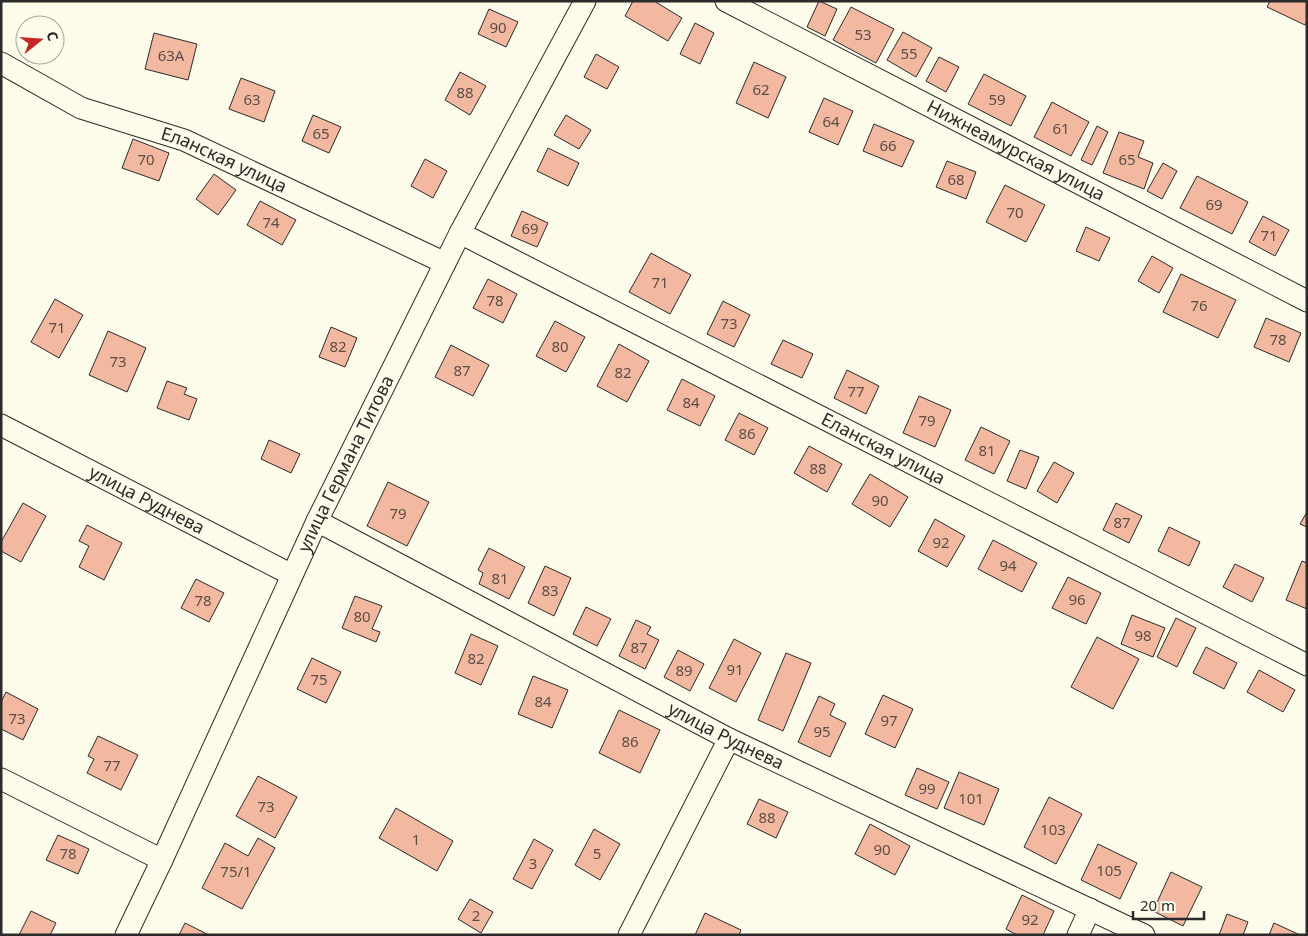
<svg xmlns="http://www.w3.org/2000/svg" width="1308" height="936" font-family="'Noto Sans',sans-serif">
	<rect width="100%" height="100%" fill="#fdfbea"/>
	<!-- building -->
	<path fill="#f2b8a0" stroke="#2b2b2b" d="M 633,1 L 654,1 L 682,18 L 668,41 L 625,16 Z
		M 819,1 L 837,9 L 825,36 L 807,27 Z
		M 1270,1 L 1307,1 L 1307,21 L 1305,25 L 1267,7 Z
		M 851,7 L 894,29 L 876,63 L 833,40 Z
		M 489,9 L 518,22 L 506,47 L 478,34 Z
		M 695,23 L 714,33 L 700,64 L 680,54 Z
		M 903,32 L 932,48 L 916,77 L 887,60 Z
		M 154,33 L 197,44 L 188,80 L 145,69 Z
		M 596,54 L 619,67 L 607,89 L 584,77 Z
		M 939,57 L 959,67 L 946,92 L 926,81 Z
		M 754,62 L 786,77 L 768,118 L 736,103 Z
		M 460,72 L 486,86 L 470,115 L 445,100 Z
		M 984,74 L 1026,96 L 1011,126 L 968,104 Z
		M 241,78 L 275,91 L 264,122 L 229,109 Z
		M 824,98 L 853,111 L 838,145 L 809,132 Z
		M 1052,102 L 1089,122 L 1071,156 L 1034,137 Z
		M 313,115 L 341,127 L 329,153 L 302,141 Z
		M 566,115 L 591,130 L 579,149 L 554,135 Z
		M 874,124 L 914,141 L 902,167 L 863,151 Z
		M 1097,126 L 1108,132 L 1092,165 L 1081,160 Z
		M 1119,132 L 1144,141 L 1138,157 L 1153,163 L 1144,189 L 1103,173 Z
		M 133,139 L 169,153 L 159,181 L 122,168 Z
		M 548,148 L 579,163 L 568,186 L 537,171 Z
		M 425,159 L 447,171 L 433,198 L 411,186 Z
		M 947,161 L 976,172 L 966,199 L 936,187 Z
		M 1163,163 L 1177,171 L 1162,199 L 1147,191 Z
		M 214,174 L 236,190 L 218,215 L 196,199 Z
		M 1197,176 L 1248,202 L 1232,234 L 1180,208 Z
		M 1005,185 L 1045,205 L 1026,242 L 986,222 Z
		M 260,201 L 296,220 L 282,245 L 247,225 Z
		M 522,211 L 548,223 L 537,247 L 511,236 Z
		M 1263,216 L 1289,230 L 1275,256 L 1249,242 Z
		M 1086,227 L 1110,238 L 1099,261 L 1076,251 Z
		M 651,253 L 691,275 L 670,314 L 629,292 Z
		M 1152,256 L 1173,268 L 1159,293 L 1138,281 Z
		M 1181,274 L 1236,300 L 1218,338 L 1163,312 Z
		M 488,279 L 517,294 L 503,323 L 473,308 Z
		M 55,299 L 83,315 L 59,358 L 31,342 Z
		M 723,301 L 750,315 L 734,347 L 707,334 Z
		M 1266,318 L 1301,333 L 1289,362 L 1254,347 Z
		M 555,321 L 585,337 L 566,372 L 536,356 Z
		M 331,327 L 357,338 L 345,367 L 319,357 Z
		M 108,331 L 146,348 L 127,392 L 89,375 Z
		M 783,340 L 813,354 L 802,378 L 771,364 Z
		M 619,344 L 649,361 L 627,402 L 597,386 Z
		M 451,345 L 489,365 L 473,396 L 435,377 Z
		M 847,370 L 879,386 L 866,414 L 834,398 Z
		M 682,379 L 715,396 L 700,426 L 667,410 Z
		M 167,381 L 187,388 L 184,394 L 197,399 L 189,420 L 157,408 Z
		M 919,396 L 951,410 L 935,447 L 903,433 Z
		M 739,413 L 768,428 L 754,455 L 725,440 Z
		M 981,427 L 1010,441 L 994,474 L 965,460 Z
		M 269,440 L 300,454 L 291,473 L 261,459 Z
		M 809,446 L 842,464 L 827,492 L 794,473 Z
		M 1020,450 L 1039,457 L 1026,489 L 1007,481 Z
		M 1054,462 L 1074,473 L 1057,503 L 1037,491 Z
		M 870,474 L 908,497 L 890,527 L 852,504 Z
		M 388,482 L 429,502 L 407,546 L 367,526 Z
		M 23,503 L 46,516 L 21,562 L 1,551 L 1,542 Z
		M 1116,503 L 1142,516 L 1129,543 L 1103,530 Z
		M 1307,512 L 1307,527 L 1300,524 Z
		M 935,519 L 965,536 L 947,567 L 918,551 Z
		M 87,525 L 122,543 L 104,580 L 79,567 L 89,546 L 79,541 Z
		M 1169,527 L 1200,542 L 1189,566 L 1158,551 Z
		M 993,540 L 1037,563 L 1022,592 L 978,569 Z
		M 489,548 L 525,567 L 509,599 L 479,584 L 483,573 L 478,570 Z
		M 1302,561 L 1307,563 L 1307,609 L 1286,600 Z
		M 1235,564 L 1264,578 L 1252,602 L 1223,587 Z
		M 545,566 L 571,578 L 554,616 L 528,603 Z
		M 1068,577 L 1101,593 L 1086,624 L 1052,608 Z
		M 196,579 L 224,593 L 209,622 L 181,608 Z
		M 355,596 L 382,606 L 372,629 L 380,632 L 376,642 L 342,628 Z
		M 586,607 L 611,619 L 597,646 L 573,634 Z
		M 1132,615 L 1165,628 L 1153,657 L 1121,644 Z
		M 1176,618 L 1196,628 L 1177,667 L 1157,657 Z
		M 636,620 L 651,627 L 647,634 L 659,640 L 645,669 L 619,656 Z
		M 471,634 L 498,646 L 481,685 L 455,673 Z
		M 1097,637 L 1139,659 L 1113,709 L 1071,687 Z
		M 734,639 L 761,653 L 736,702 L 709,688 Z
		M 1206,647 L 1237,663 L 1224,689 L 1193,673 Z
		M 678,650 L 704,664 L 690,691 L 664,677 Z
		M 786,653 L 811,663 L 783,731 L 758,720 Z
		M 312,658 L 341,672 L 326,703 L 297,689 Z
		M 1259,670 L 1295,690 L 1283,712 L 1247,692 Z
		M 533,676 L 568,690 L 552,728 L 518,714 Z
		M 6,692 L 38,709 L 23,740 L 1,729 L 1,702 Z
		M 883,695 L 913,709 L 895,748 L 865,734 Z
		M 819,696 L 835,704 L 830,715 L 846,723 L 830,757 L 798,742 Z
		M 619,710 L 660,730 L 640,773 L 599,753 Z
		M 98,736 L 138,755 L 121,790 L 87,773 L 94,759 L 88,756 Z
		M 917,768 L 949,782 L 937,809 L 905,795 Z
		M 959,772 L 999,789 L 984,825 L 944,808 Z
		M 258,776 L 297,797 L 275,838 L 236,816 Z
		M 1049,797 L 1082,814 L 1056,864 L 1024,847 Z
		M 759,799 L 788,812 L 776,838 L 747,824 Z
		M 396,808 L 453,841 L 437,871 L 379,838 Z
		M 870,824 L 910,846 L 895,875 L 855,854 Z
		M 594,829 L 620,844 L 600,880 L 575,865 Z
		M 58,835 L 89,849 L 78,874 L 46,860 Z
		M 258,838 L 275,848 L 242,909 L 202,888 L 225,843 L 248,856 Z
		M 534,839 L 553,850 L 532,889 L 513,879 Z
		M 1098,844 L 1137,863 L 1120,899 L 1081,880 Z
		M 1171,872 L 1202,887 L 1183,926 L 1153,911 Z
		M 1022,895 L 1054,911 L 1043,935 L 1017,935 L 1006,929 Z
		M 470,899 L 493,912 L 481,933 L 458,919 Z
		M 31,911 L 56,923 L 50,935 L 19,935 Z
		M 705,913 L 741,930 L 739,935 L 695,935 Z
		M 1227,914 L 1248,922 L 1243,935 L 1219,935 Z
		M 185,923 L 209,935 L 179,935 Z
		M 1274,923 L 1300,935 L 1269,935 Z"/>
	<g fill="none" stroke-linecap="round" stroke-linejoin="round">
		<!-- street casing -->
		<g stroke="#2b2b2b" stroke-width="23">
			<g id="street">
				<path id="s1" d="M 726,1 L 1307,301"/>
				<path id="s2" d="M 1,63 L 81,108 L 184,140 L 445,263"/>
				<path id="s3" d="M 460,233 L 1307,665"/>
				<path id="s4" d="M 1,425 L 292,575"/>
				<path id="s5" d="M 317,521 L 729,739 L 1144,935"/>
				<path d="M 1,779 L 162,860"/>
				<path id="s6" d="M 126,935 L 162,860 L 317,521 L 460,233 L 585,1"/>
				<path d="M 629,935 L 729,739"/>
				<path d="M 1078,935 L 1090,909"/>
			</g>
		</g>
		<!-- street -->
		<use href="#street" stroke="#fdfbea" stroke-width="21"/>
	</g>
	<g text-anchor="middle" stroke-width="4" stroke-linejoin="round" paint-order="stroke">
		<!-- number labels -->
		<g font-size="15" fill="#5d4e48">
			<text x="498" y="33">90</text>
			<text x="863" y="40">53</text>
			<text x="909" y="59">55</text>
			<text x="171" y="61">63А</text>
			<text x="761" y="95">62</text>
			<text x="465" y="98">88</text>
			<text x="252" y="105">63</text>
			<text x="997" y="105">59</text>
			<text x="831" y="127">64</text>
			<text x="1061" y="134">61</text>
			<text x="321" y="139">65</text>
			<text x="888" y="151">66</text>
			<text x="146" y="165">70</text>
			<text x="1127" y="165">65</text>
			<text x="956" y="185">68</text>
			<text x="1214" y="210">69</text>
			<text x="1015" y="218">70</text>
			<text x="271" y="228">74</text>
			<text x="530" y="234">69</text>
			<text x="1269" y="241">71</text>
			<text x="660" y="288">71</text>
			<text x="495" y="306">78</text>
			<text x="1199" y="311">76</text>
			<text x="729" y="329">73</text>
			<text x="57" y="333">71</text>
			<text x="1278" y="345">78</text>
			<text x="338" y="352">82</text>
			<text x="560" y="352">80</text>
			<text x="118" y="367">73</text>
			<text x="462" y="376">87</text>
			<text x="623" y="378">82</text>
			<text x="856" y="397">77</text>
			<text x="691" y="408">84</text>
			<text x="927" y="426">79</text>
			<text x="747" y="439">86</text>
			<text x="987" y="456">81</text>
			<text x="818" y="474">88</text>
			<text x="880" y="506">90</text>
			<text x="398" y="519">79</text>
			<text x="1122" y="528">87</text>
			<text x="941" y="548">92</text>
			<text x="1008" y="571">94</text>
			<text x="500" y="584">81</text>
			<text x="550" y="596">83</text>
			<text x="1077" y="605">96</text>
			<text x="203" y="606">78</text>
			<text x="362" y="622">80</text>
			<text x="1143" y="641">98</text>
			<text x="639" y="653">87</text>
			<text x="476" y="664">82</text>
			<text x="735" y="675">91</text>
			<text x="684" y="676">89</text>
			<text x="319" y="685">75</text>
			<text x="543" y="707">84</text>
			<text x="17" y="724">73</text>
			<text x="889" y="726">97</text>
			<text x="822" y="737">95</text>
			<text x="630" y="747">86</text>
			<text x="112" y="771">77</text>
			<text x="927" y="794">99</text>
			<text x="971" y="804">101</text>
			<text x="266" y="812">73</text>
			<text x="767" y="823">88</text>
			<text x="1053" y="835">103</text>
			<text x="416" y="845">1</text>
			<text x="882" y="855">90</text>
			<text x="68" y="859">78</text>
			<text x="597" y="859">5</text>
			<text x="533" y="869">3</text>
			<text x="1109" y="876">105</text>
			<text x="236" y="877">75/1</text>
			<text x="476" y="921">2</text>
			<text x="1030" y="925">92</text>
		</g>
		<!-- street labels -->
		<g font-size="18" fill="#2b2b2b" stroke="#fdfbea">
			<text dy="6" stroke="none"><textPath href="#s1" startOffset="326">Нижнеамурская улица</textPath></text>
			<text dy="6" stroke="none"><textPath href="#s2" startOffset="244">Еланская улица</textPath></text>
			<text dy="6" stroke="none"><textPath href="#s3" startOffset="475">Еланская улица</textPath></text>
			<text dy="6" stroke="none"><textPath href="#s6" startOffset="520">улица Германа Титова</textPath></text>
			<text dy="6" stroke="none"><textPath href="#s4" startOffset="164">улица Руднева</textPath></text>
			<text dy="6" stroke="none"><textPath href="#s5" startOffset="462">улица Руднева</textPath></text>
		</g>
	</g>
	<!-- border -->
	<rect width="1308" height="936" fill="none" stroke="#2b2b2b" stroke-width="5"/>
	<!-- north arrow -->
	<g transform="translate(40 40) rotate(73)"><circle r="24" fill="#fdfbea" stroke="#a9a89e"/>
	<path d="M0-4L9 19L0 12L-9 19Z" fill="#c62828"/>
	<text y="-8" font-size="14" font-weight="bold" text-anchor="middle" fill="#2b2b2b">С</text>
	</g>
	<!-- scale -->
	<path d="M1133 911v8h71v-8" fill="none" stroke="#2b2b2b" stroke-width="2.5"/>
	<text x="1140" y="911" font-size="15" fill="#2b2b2b" stroke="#fdfbea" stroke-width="4" paint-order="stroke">20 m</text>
</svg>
